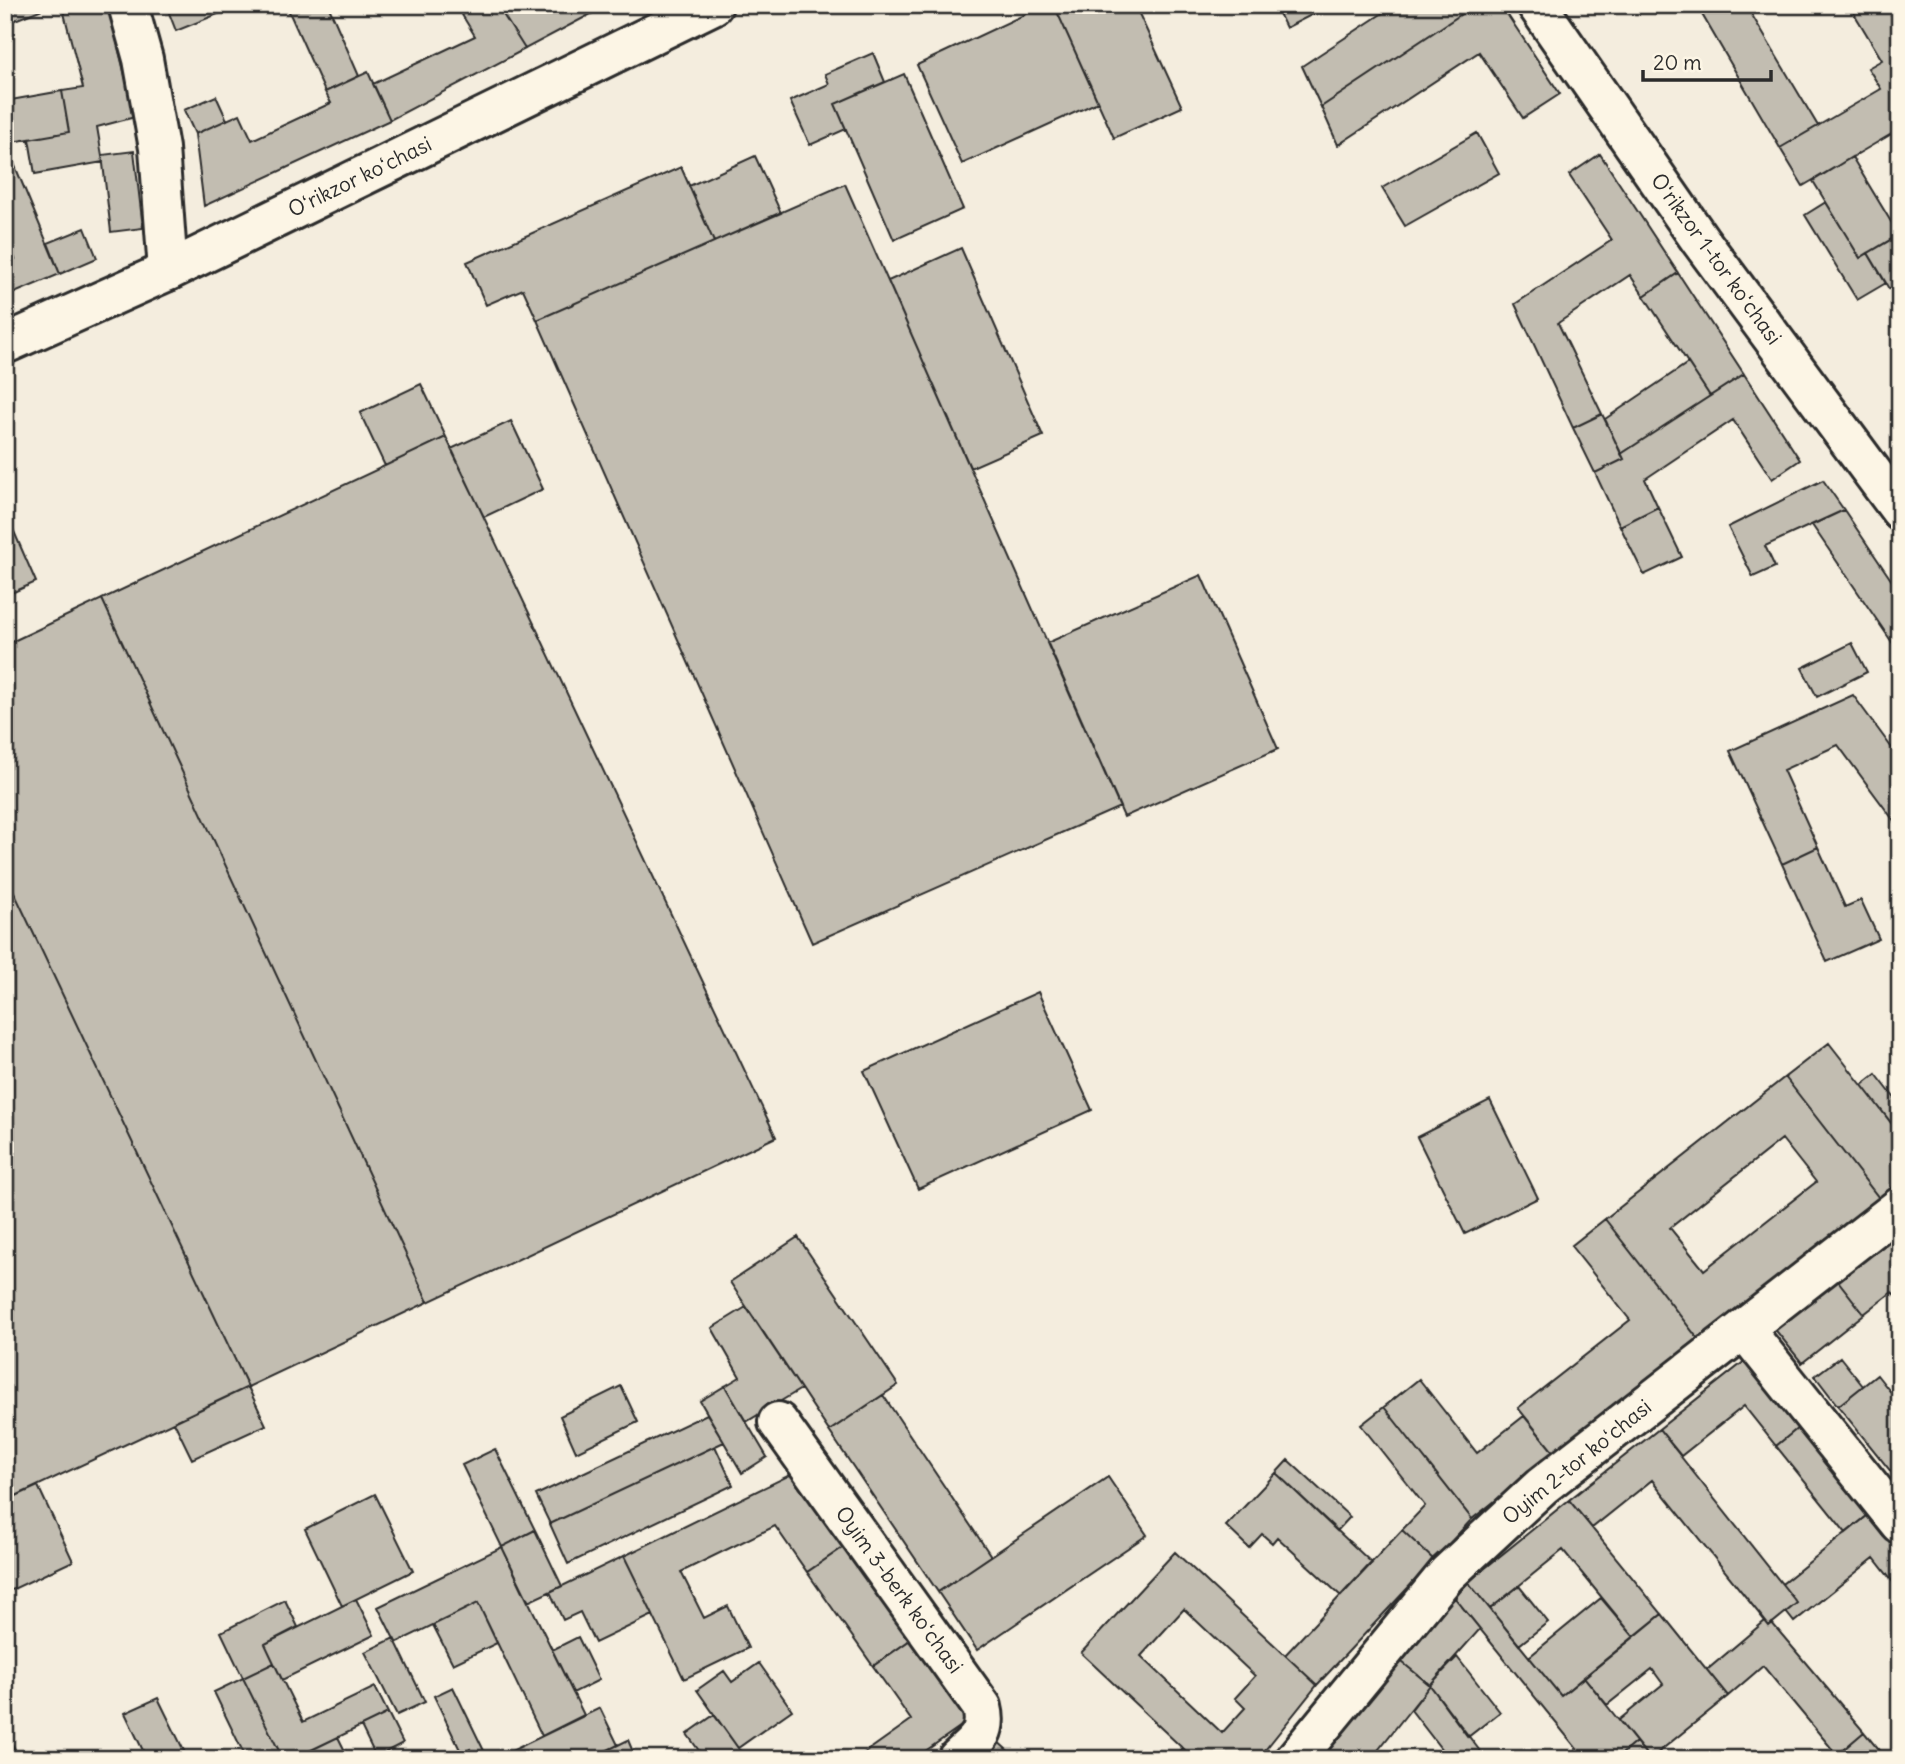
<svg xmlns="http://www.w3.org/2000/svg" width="1905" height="1764" font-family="Delius,sans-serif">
	<rect width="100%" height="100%" fill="#f4edde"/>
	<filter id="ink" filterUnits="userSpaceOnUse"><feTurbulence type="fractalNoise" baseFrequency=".0143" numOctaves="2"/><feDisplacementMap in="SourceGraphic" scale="14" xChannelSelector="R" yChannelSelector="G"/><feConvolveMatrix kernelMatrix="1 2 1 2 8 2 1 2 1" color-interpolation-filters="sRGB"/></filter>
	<g filter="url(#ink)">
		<!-- building -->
		<path fill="#c2bdb1" stroke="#2b2b2b" stroke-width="2" fill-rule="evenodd" d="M 5,5 L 44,5 L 45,8 L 5,24 Z
			M 62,5 L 108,5 L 135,117 L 97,127 L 103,162 L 35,174 L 29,139 L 69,132 L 62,91 L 83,88 Z
			M 166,5 L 240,5 L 176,31 Z
			M 286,5 L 328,5 L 359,76 L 325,92 Z
			M 456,5 L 497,5 L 525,49 L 390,120 L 373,84 L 475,36 Z
			M 497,5 L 608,5 L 525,49 Z
			M 1045,5 L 1054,5 L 1098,102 L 962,164 L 917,65 Z
			M 1054,5 L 1135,5 L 1182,107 L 1114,138 Z
			M 1275,5 L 1326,5 L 1327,7 L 1286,28 Z
			M 1395,5 L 1475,5 L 1321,107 L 1302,66 Z
			M 1475,5 L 1501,5 L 1560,94 L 1523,118 L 1479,52 L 1338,145 L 1321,107 Z
			M 1710,5 L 1746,5 L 1818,126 L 1780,148 L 1700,11 Z
			M 1849,5 L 1900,5 L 1900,129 L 1803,186 L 1780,148 L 1881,89 L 1868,68 L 1882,60 Z
			M 873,53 L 885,82 L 835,104 L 846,129 L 810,145 L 790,101 L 829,84 L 825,74 Z
			M 368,72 L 390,120 L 204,206 L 195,134 L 240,114 L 252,140 L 331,103 L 325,92 Z
			M 904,74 L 963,209 L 894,240 L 835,104 Z
			M 62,91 L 69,132 L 6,143 L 5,101 Z
			M 216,96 L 227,120 L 195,134 L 184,110 Z
			M 1477,133 L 1499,173 L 1405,226 L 1382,188 Z
			M 5,142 L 60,274 L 5,297 L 5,263 L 15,259 L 5,236 Z
			M 134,151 L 143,228 L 111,232 L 102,155 Z
			M 1600,154 L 1678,273 L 1644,296 L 1630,275 L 1558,323 L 1602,414 L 1573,428 L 1515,304 L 1612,240 L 1569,175 Z
			M 755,156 L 781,213 L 714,242 L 689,186 Z
			M 1852,157 L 1899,235 L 1860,258 L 1813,181 Z
			M 681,167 L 714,242 L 537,320 L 523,289 L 486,305 L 467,262 Z
			M 845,184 L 1120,807 L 812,943 L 537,320 Z
			M 1826,202 L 1860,258 L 1868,253 L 1886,283 L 1857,300 L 1805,215 Z
			M 85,228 L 97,258 L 60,274 L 48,243 Z
			M 1900,234 L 1900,283 L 1889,289 L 1868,253 Z
			M 961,248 L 1043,436 L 970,468 L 888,281 Z
			M 1678,273 L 1744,374 L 1710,396 L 1644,296 Z
			M 1688,363 L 1710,396 L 1621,454 L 1605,419 Z
			M 1744,374 L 1800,460 L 1772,479 L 1733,420 L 1645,479 L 1658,507 L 1620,526 L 1595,473 L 1624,459 L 1621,454 Z
			M 421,384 L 446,437 L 385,466 L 360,413 Z
			M 1602,414 L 1624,459 L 1595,473 L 1573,428 Z
			M 511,421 L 543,489 L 484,517 L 451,449 Z
			M 446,437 L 776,1137 L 428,1302 L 102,599 Z
			M 1823,480 L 1844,510 L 1765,546 L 1775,567 L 1753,577 L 1728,527 Z
			M 1658,507 L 1682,557 L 1644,575 L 1620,526 Z
			M 1844,510 L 1900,593 L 1898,651 L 1812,525 Z
			M 5,511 L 36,582 L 5,596 Z
			M 1201,575 L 1278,749 L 1124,817 L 1047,643 Z
			M 102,599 L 428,1302 L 248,1387 L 5,873 L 5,645 Z
			M 1852,643 L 1867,672 L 1817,697 L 1802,668 Z
			M 1853,695 L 1900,759 L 1900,829 L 1838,745 L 1783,770 L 1818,847 L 1782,864 L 1730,751 Z
			M 1818,847 L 1845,907 L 1861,900 L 1879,939 L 1827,962 L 1782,864 Z
			M 5,873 L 248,1387 L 5,1501 Z
			M 1038,992 L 1092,1110 L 918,1189 L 864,1071 Z
			M 1829,1043 L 1900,1134 L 1900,1181 L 1879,1198 L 1785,1077 Z
			M 1876,1074 L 1900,1105 L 1900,1117 L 1891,1123 L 1862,1085 Z
			M 1785,1077 L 1879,1198 L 1699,1340 L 1605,1219 ZM 1782,1139 L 1816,1182 L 1704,1270 L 1670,1228 Z
			M 1490,1100 L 1538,1198 L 1465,1234 L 1417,1137 Z
			M 1605,1219 L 1699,1340 L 1555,1454 L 1518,1408 L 1630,1320 L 1571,1246 Z
			M 1892,1232 L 1900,1242 L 1900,1301 L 1892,1292 L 1864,1314 L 1835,1277 Z
			M 798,1237 L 898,1385 L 829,1431 L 730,1282 Z
			M 1835,1277 L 1864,1314 L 1802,1363 L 1773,1327 Z
			M 746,1307 L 801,1389 L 746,1422 L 725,1386 L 740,1377 L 712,1328 Z
			M 1750,1357 L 1804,1423 L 1776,1446 L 1744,1406 L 1681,1456 L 1659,1429 Z
			M 1840,1357 L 1863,1386 L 1838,1406 L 1815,1376 Z
			M 1877,1375 L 1900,1404 L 1900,1483 L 1838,1406 Z
			M 1419,1379 L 1477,1453 L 1524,1416 L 1555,1454 L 1472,1519 L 1384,1407 Z
			M 621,1386 L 638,1422 L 576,1452 L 560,1416 Z
			M 725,1386 L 767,1457 L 742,1473 L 700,1401 Z
			M 248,1387 L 266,1425 L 192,1459 L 174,1422 Z
			M 883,1395 L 991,1556 L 938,1592 L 829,1431 Z
			M 1384,1407 L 1472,1519 L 1434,1560 L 1402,1530 L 1425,1506 L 1361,1425 Z
			M 707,1414 L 724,1442 L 550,1524 L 536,1495 Z
			M 1808,1420 L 1878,1507 L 1846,1533 L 1776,1446 Z
			M 1659,1429 L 1797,1603 L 1769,1626 L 1652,1480 L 1592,1528 L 1569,1500 Z
			M 715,1446 L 733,1485 L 568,1564 L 550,1524 Z
			M 495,1449 L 535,1530 L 502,1547 L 462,1465 Z
			M 1288,1460 L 1350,1517 L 1337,1531 L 1276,1473 Z
			M 798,1471 L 848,1544 L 807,1572 L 775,1526 L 681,1572 L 704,1618 L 728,1606 L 748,1648 L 684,1679 L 624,1556 Z
			M 1276,1473 L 1372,1563 L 1341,1596 L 1277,1537 L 1272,1543 L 1262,1534 L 1249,1548 L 1226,1526 Z
			M 1108,1477 L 1147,1535 L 977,1650 L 938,1592 Z
			M 38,1486 L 73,1561 L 5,1593 L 5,1501 Z
			M 375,1494 L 413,1571 L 342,1606 L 305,1529 Z
			M 1569,1500 L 1662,1614 L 1634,1637 L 1563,1550 L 1490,1609 L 1468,1582 Z
			M 1878,1507 L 1900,1535 L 1900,1591 L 1874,1558 L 1794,1622 L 1786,1612 L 1797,1603 L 1782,1584 Z
			M 535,1530 L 562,1586 L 528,1602 L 502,1547 Z
			M 1402,1530 L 1434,1560 L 1317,1685 L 1285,1655 Z
			M 848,1544 L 913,1638 L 873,1666 L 807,1572 Z
			M 502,1547 L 584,1715 L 542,1736 L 478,1603 L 396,1643 L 378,1607 Z
			M 1175,1552 L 1317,1685 L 1258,1759 L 1194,1759 L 1081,1653 ZM 1184,1609 L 1255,1676 L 1235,1698 L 1245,1708 L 1222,1733 L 1141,1656 Z
			M 624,1556 L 653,1615 L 595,1643 L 580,1612 L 563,1620 L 550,1592 Z
			M 1468,1582 L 1561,1696 L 1584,1677 L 1636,1742 L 1616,1759 L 1585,1759 L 1455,1598 Z
			M 1519,1586 L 1548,1622 L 1519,1645 L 1490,1609 Z
			M 1455,1598 L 1480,1629 L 1430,1685 L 1397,1658 Z
			M 1601,1598 L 1634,1637 L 1561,1696 L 1529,1657 Z
			M 356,1599 L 374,1635 L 282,1680 L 265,1644 Z
			M 285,1600 L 298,1627 L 265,1644 L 274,1663 L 243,1678 L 221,1632 Z
			M 478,1603 L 497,1643 L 453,1664 L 433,1625 Z
			M 1662,1614 L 1728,1696 L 1650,1759 L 1619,1720 L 1663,1684 L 1652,1669 L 1607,1705 L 1584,1677 Z
			M 1765,1621 L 1769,1626 L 1772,1623 L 1864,1732 L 1837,1755 L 1763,1666 L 1728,1696 L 1707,1670 Z
			M 578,1637 L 599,1680 L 573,1693 L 552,1650 Z
			M 394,1638 L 425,1702 L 397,1715 L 365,1652 Z
			M 913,1638 L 971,1719 L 914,1759 L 856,1759 L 911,1720 L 873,1666 Z
			M 1457,1657 L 1500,1712 L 1468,1737 L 1430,1685 Z
			M 1397,1658 L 1430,1685 L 1371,1759 L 1316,1759 Z
			M 274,1663 L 303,1722 L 375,1687 L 388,1713 L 293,1759 L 283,1759 L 243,1678 Z
			M 759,1663 L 792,1710 L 738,1748 L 697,1690 L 724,1671 L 732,1682 Z
			M 243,1678 L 283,1759 L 234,1759 L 244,1754 L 214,1692 Z
			M 1430,1685 L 1483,1755 L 1478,1759 L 1449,1759 L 1411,1710 Z
			M 453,1687 L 488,1759 L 474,1759 L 470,1749 L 462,1754 L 434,1696 Z
			M 158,1698 L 188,1759 L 147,1759 L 125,1713 Z
			M 600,1708 L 618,1745 L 589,1759 L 495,1759 Z
			M 388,1713 L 403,1743 L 376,1757 L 361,1726 Z
			M 714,1715 L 746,1759 L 705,1759 L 687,1734 Z
			M 1864,1732 L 1886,1759 L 1840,1759 L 1837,1755 Z
			M 338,1737 L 349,1759 L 311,1759 L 307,1752 Z
			M 995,1739 L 1017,1759 L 977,1759 Z
			M 10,1740 L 20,1759 L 5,1759 L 5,1743 Z
			M 628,1740 L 636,1759 L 589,1759 L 618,1745 Z
			M 1636,1742 L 1650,1759 L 1616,1759 Z
			M 1183,1748 L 1194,1759 L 1173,1759 Z
			M 470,1749 L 474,1759 L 450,1759 L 462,1754 Z"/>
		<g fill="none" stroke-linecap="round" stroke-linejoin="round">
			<!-- minor casing -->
			<g stroke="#2b2b2b" stroke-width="44">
				<path id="minor" d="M 128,5 L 143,59 L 159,148 L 168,271
					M 1537,5 L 1700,240 L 1900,510
					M 1744,1329 L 1900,1524
					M 778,1422 L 982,1707 C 989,1734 975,1742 957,1759
					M 1295,1759 L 1447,1574 L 1542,1486 L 1900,1207"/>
			</g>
			<!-- secondary casing -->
			<g stroke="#2b2b2b" stroke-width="44">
				<path id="secondary" d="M 5,344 L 168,271 L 713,5"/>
			</g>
			<!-- minor -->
			<use href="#minor" stroke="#fcf5e5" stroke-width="38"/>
			<!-- secondary -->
			<use href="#secondary" stroke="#fcf5e5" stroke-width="38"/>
		</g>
	</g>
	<g text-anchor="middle" stroke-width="6" stroke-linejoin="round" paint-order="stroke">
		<!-- street labels -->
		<g font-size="21" fill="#2b2b2b" stroke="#fcf5e5">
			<text transform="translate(360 177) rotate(-26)" y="7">Oʻrikzor koʻchasi</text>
			<text transform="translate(1716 259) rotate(54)" y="7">Oʻrikzor 1-tor koʻchasi</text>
			<text transform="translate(1577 1462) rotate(-39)" y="7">Oyim 2-tor koʻchasi</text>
			<text transform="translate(899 1590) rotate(54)" y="7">Oyim 3-berk koʻchasi</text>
		</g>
	</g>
	<!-- margin -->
	<rect width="1905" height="1764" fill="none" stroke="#fcf5e5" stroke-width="28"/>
	<rect x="14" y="14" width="1877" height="1736" fill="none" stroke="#2b2b2b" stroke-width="2.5" filter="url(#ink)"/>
	<!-- scale -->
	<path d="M1643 70v10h128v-10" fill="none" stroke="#2b2b2b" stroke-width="3.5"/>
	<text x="1653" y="70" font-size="21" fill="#2b2b2b" stroke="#fcf5e5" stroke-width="5" paint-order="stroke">20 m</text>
</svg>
